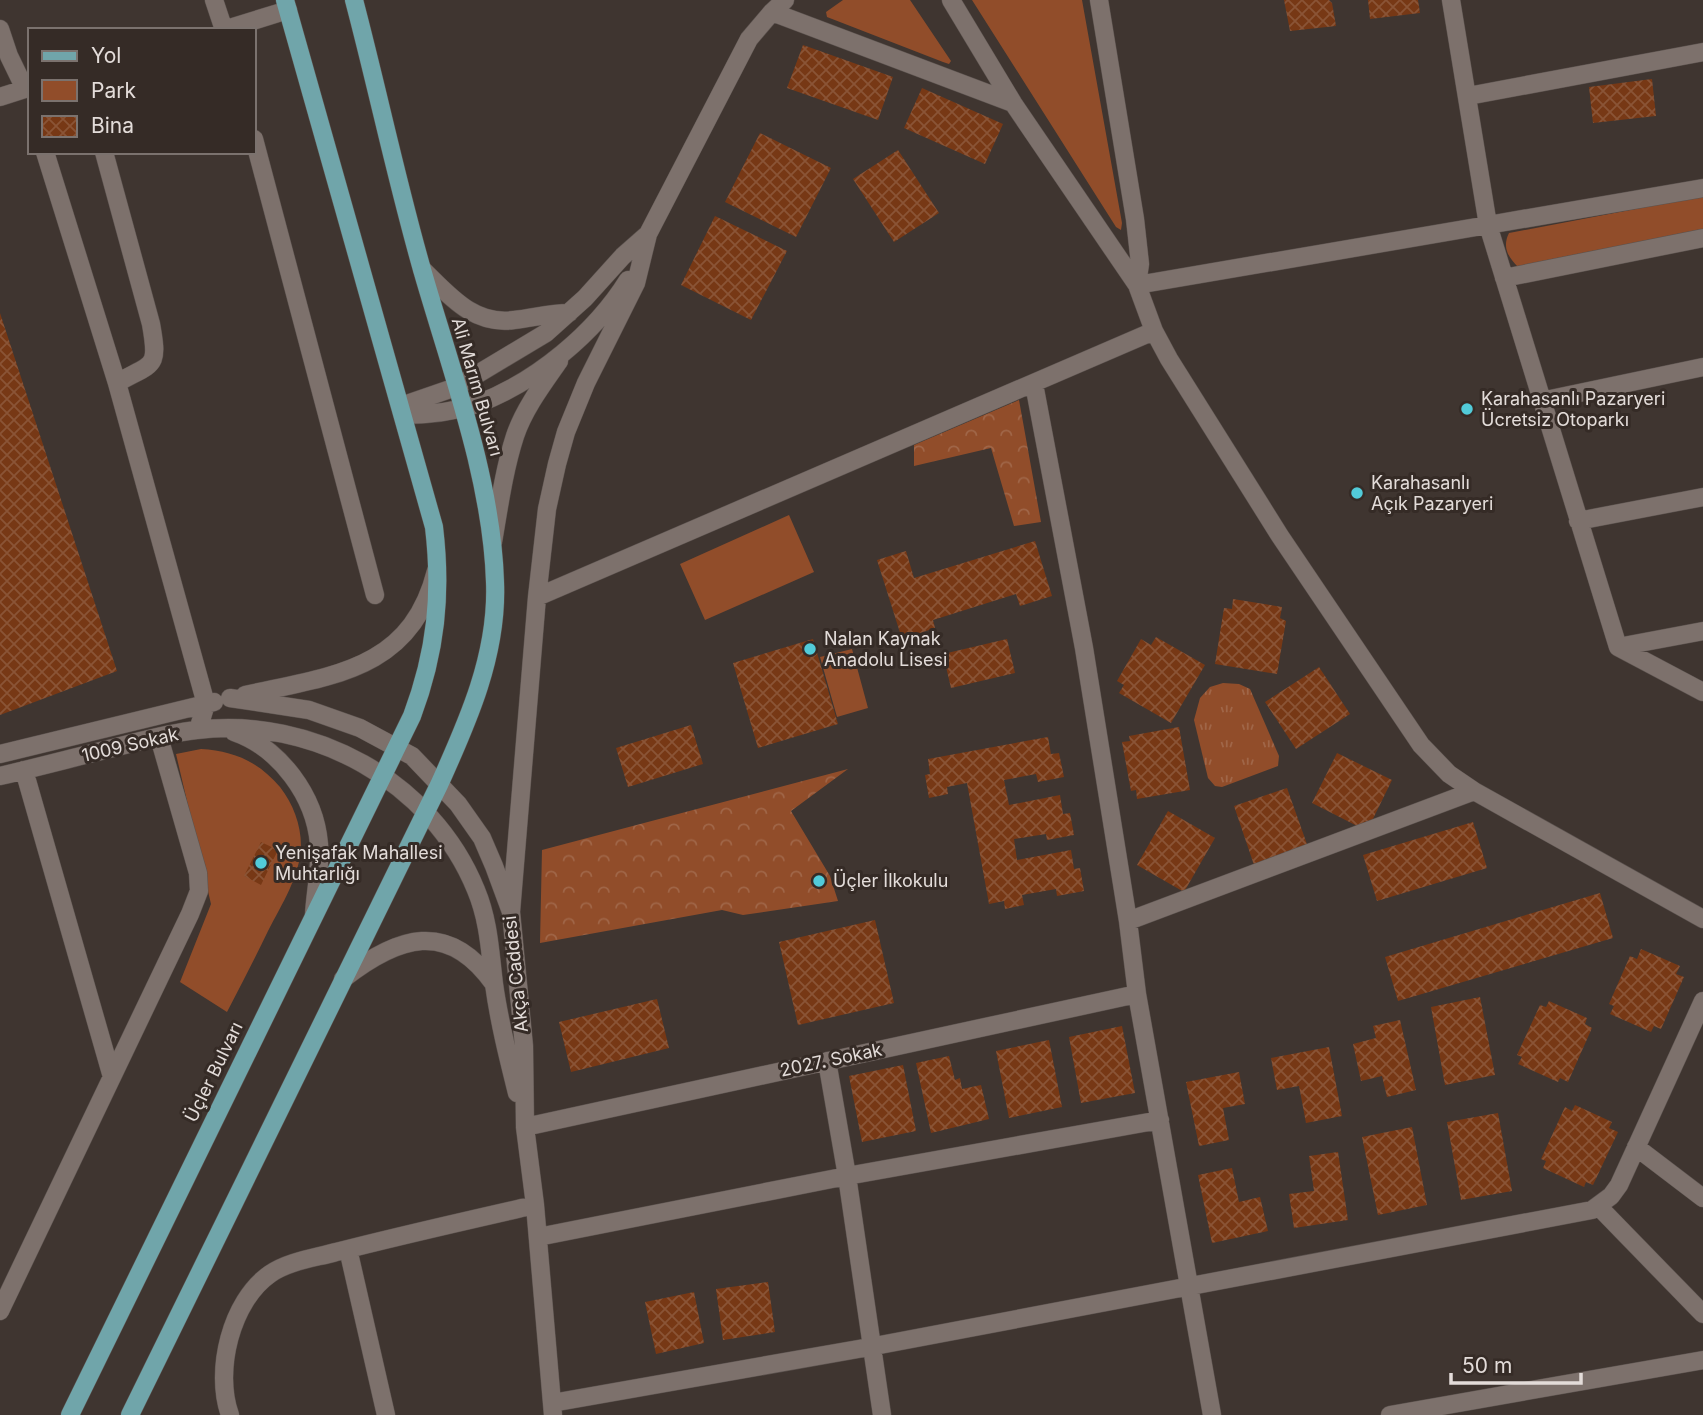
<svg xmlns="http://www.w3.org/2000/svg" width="1703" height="1415" font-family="Inter,sans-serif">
	<defs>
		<pattern id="grass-tufts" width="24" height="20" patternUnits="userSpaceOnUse" patternTransform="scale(1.75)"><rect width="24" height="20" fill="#914d2a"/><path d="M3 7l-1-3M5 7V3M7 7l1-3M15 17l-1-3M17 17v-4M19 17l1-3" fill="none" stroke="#a06648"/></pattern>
		<pattern id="forest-crowns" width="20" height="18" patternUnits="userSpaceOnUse" patternTransform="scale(1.75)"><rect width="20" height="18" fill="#914d2a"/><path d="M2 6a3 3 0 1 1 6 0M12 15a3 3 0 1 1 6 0" fill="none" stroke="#a06648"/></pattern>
		<pattern id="building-cross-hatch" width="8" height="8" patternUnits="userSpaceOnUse" patternTransform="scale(1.75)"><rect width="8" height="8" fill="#773815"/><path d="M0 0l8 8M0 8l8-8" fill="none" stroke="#8a5436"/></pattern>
	</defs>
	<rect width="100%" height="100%" fill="#3f3530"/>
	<!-- grass -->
	<path fill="url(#grass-tufts)" d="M 1223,683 L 1239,684 L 1250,689 L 1279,756 L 1278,766 L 1222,787 L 1215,786 L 1208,778 L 1194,720 L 1200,698 L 1210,687 Z"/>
	<!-- forest -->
	<path fill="url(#forest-crowns)" d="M 1019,400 L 1041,522 L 1014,526 L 991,448 L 914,466 L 914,445 Z
		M 848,769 L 791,811 L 830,876 L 838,901 L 743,915 L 722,910 L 540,943 L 542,850 Z"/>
	<!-- park -->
	<path fill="#914d2a" d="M 843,0 L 910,0 L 951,61 L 949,64 L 943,62 L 827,17 L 826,12 Z
		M 972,0 L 1082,0 L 1122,223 L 1121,230 L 1116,227 Z
		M 1703,196 L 1703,230 L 1518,267 C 1508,257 1502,247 1509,233 Z
		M 789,515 L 814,572 L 705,620 L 680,564 Z
		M 852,649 L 868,708 L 837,717 L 820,657 Z
		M 201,749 C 233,751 258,761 280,787 C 293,804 301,824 301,846 C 300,876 282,904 268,931 C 255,958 241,985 227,1012 L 180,982 L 211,904 L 176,754 Z"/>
	<!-- building -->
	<path fill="url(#building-cross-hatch)" d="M 1284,0 L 1329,0 L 1332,3 L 1336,26 L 1290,31 Z
		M 1368,0 L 1418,0 L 1420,13 L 1370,19 Z
		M 803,45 L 893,77 L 878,120 L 787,88 Z
		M 1652,79 L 1656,116 L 1593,123 L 1589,87 Z
		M 922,88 L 1003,124 L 985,164 L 904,128 Z
		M 760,133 L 831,168 L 796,237 L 725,202 Z
		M 898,150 L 939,213 L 894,242 L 853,179 Z
		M 715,216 L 787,251 L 751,320 L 681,285 Z
		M 0,313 L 117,671 L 0,715 Z
		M 1035,541 L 1052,596 L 1020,606 L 1016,594 L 933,620 L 935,628 L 902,639 L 877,560 L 906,551 L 914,578 Z
		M 1233,599 L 1282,607 L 1280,618 L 1286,621 L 1277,674 L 1215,664 L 1224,608 L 1232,609 Z
		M 1156,637 L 1205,665 L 1171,723 L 1119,693 L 1124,685 L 1117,681 L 1141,639 L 1151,645 Z
		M 813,639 L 838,724 L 758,748 L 733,663 Z
		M 1007,639 L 1015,673 L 951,688 L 943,654 Z
		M 1319,667 L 1350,714 L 1296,749 L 1265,702 Z
		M 691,725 L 703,764 L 628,787 L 616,748 Z
		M 1179,727 L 1190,790 L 1137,799 L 1136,790 L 1131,791 L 1122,742 L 1130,741 L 1129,736 Z
		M 1048,737 L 1051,754 L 1059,753 L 1064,777 L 1038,782 L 1036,774 L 1004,780 L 1009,805 L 1060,795 L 1063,814 L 1070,813 L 1074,835 L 1047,840 L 1046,834 L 1014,839 L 1017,860 L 1071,850 L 1074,869 L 1080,868 L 1084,891 L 1057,896 L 1056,889 L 1022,895 L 1024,905 L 1005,909 L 1004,901 L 989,904 L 967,783 L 947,787 L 948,794 L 929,798 L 925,775 L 930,774 L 928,759 Z
		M 1337,753 L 1392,780 L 1367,831 L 1312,803 Z
		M 1287,788 L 1308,847 L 1254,865 L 1234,806 Z
		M 1168,811 L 1215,838 L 1184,892 L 1137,865 Z
		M 1473,822 L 1487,868 L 1377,901 L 1363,855 Z
		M 261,842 L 278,850 L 261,885 L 244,876 Z
		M 1600,893 L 1613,938 L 1398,1001 L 1385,957 Z
		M 875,920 L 894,1003 L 798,1025 L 779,942 Z
		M 1641,949 L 1680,966 L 1676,974 L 1684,977 L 1661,1029 L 1654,1026 L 1651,1032 L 1610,1014 L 1614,1006 L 1609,1004 L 1630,956 L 1637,959 Z
		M 1480,997 L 1495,1075 L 1445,1085 L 1431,1007 Z
		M 657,999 L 669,1048 L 571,1072 L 559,1022 Z
		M 1549,1001 L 1587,1018 L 1585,1024 L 1592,1028 L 1568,1082 L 1560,1078 L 1558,1082 L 1518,1064 L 1522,1057 L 1517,1055 L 1540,1005 L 1546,1007 Z
		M 1400,1020 L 1416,1090 L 1387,1097 L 1382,1076 L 1361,1081 L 1353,1044 L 1376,1038 L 1373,1026 Z
		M 1122,1026 L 1135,1093 L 1081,1103 L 1069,1037 Z
		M 1049,1040 L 1062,1107 L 1009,1118 L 996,1051 Z
		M 1329,1047 L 1342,1116 L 1306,1123 L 1299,1086 L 1277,1090 L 1271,1058 Z
		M 949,1056 L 955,1080 L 960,1078 L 962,1089 L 981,1085 L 989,1119 L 931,1133 L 916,1063 Z
		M 903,1065 L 916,1131 L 862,1142 L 849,1076 Z
		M 1239,1072 L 1245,1104 L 1223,1108 L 1229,1140 L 1199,1146 L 1186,1082 Z
		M 1575,1105 L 1612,1122 L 1609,1128 L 1618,1132 L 1593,1185 L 1586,1182 L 1584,1187 L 1543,1168 L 1546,1161 L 1541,1159 L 1565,1107 L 1572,1111 Z
		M 1498,1113 L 1512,1191 L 1461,1200 L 1447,1122 Z
		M 1412,1127 L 1427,1205 L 1378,1215 L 1362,1137 Z
		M 1338,1152 L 1348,1220 L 1294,1228 L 1289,1194 L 1314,1191 L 1309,1156 Z
		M 1232,1168 L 1239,1202 L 1260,1197 L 1268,1231 L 1212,1243 L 1198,1175 Z
		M 768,1282 L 775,1332 L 723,1340 L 716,1289 Z
		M 694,1292 L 704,1343 L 656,1354 L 645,1302 Z"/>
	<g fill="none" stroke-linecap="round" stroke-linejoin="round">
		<!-- minor casing -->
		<g stroke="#5b524e" stroke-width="19">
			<path id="minor" d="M 214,0 L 224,30
				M 951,0 L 1013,103 L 1137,285 L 1154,331 L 1169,359 L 1280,536 L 1421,745 L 1449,774 L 1474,791 L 1703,919
				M 1099,0 L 1135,219 L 1140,264 L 1137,285
				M 1451,0 L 1488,225 L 1703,188
				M 772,12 L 1013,103
				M 0,29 L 9,56 L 25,89 L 0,97
				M 223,30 L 288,10
				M 1468,96 L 1703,52
				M 254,139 L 375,595
				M 45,152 L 117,383 L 206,704 L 198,730
				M 104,152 L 151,324 C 159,369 154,362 117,383
				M 422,269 C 448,294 473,326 514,320 C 533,318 549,313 569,313
				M 1504,278 L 1703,238
				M 1137,285 L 1488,225 L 1618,647 L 1703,692
				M 1034,384 L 1084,648 L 1128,921 L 1137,994 L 1212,1415
				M 1541,401 L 1703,367
				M 401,406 L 456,387 L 546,333 L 585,298 L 623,256 L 648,234
				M 403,415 C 428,415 453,412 477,404 C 536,382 595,333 628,280
				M 1578,521 L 1703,497
				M 493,542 C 499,507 504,470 515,436 C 524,409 543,384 559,361
				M 537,597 L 1154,331
				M 1618,647 L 1703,631
				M 245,695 C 330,676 411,671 436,571
				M 230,698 L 309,710 L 360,728 L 412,756 L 458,804 L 482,838 L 494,866 L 511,912 L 524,1046 L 525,1127 L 535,1205 L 553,1415
				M 234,732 C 280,748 315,796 319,844 C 321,867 315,893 314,915
				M 0,754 L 214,702
				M 24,770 L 112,1077
				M 0,776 C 38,767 76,757 113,748 C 141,741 168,733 197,730 C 312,716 432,781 476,890 C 489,921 490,952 494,984 C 499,1021 508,1057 517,1093
				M 511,912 L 537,597 L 547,509 L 557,464 L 566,432 L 586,383 L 636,283 L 648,234 L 749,39 L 772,12 L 785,0
				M 1128,921 L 1474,791
				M 343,979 C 398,936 448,919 494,984
				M 827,1061 L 847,1176 L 882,1415
				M 525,1127 L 1137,994
				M 1636,1147 L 1703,1198
				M 1598,1206 L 1703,1314
				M 538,1237 L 847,1176 L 1160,1120
				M 348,1249 L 386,1415
				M 0,1311 L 190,914 L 199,891 L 198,873 L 159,737
				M 552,1403 L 864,1348 L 1592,1210 L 1611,1196 L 1619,1185 L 1703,1001
				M 230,1415 C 214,1371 231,1301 270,1274 C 289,1261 315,1258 336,1252 C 402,1235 469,1220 535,1205
				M 1390,1415 L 1703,1360"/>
		</g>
		<!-- major casing -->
		<g stroke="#5b524e" stroke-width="19">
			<path id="major" d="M 70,1415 L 412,716 C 436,652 442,594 434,527 L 285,0
				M 130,1415 L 439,785 C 468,721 498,654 495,582 C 492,480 451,370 423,273 C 397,183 378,91 354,0"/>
		</g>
		<!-- minor -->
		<use href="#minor" stroke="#7d716c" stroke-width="18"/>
		<!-- major -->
		<use href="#major" stroke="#70a5aa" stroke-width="18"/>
	</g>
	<!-- markers -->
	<g fill="#52cbd9" stroke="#352b26" stroke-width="2.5">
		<circle cx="1467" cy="409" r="7"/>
		<circle cx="1357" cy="493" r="7"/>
		<circle cx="810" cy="649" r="7"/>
		<circle cx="261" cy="863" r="7"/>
		<circle cx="819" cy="881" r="7"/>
	</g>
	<g text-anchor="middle" stroke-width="6" stroke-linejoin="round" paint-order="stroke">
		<!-- street labels -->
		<g font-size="18" fill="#e3dcd9" stroke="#352b26">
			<text transform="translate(477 387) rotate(74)" y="6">Ali Marım Bulvarı</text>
			<text transform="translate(130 745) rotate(-13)" y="6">1009 Sokak</text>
			<text transform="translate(516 974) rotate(-96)" y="6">Akça Caddesi</text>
			<text transform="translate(831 1060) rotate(-12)" y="6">2027. Sokak</text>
			<text transform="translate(214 1072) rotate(-64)" y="6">Üçler Bulvarı</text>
		</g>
		<!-- poi labels -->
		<g font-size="18" fill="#e3dcd9" stroke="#352b26" text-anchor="start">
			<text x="1481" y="405">Karahasanlı Pazaryeri<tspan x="1481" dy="21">Ücretsiz Otoparkı</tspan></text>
			<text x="1371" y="489">Karahasanlı<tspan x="1371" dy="21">Açık Pazaryeri</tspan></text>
			<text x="824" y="645">Nalan Kaynak<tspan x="824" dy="21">Anadolu Lisesi</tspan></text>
			<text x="275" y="859">Yenişafak Mahallesi<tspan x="275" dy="21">Muhtarlığı</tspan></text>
			<text x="833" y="887">Üçler İlkokulu</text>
		</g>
	</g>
	<!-- legend -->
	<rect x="28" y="28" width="228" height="126" fill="#352b26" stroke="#7b726e" stroke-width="2"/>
	<rect x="42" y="51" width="35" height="10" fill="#70a5aa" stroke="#7b726e" stroke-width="2"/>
	<text x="91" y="63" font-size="21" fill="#e3dcd9">Yol</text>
	<rect x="42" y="80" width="35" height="21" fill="#914d2a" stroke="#7b726e" stroke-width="2"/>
	<text x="91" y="98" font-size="21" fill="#e3dcd9">Park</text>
	<rect x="42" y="116" width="35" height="21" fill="url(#building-cross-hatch)" stroke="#7b726e" stroke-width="2"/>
	<text x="91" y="133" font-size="21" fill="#e3dcd9">Bina</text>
	<!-- scale -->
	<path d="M1451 1373v10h130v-10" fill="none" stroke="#e3dcd9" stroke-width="3.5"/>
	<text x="1462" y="1373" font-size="21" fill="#e3dcd9" stroke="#352b26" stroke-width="5" paint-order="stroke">50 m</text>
</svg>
